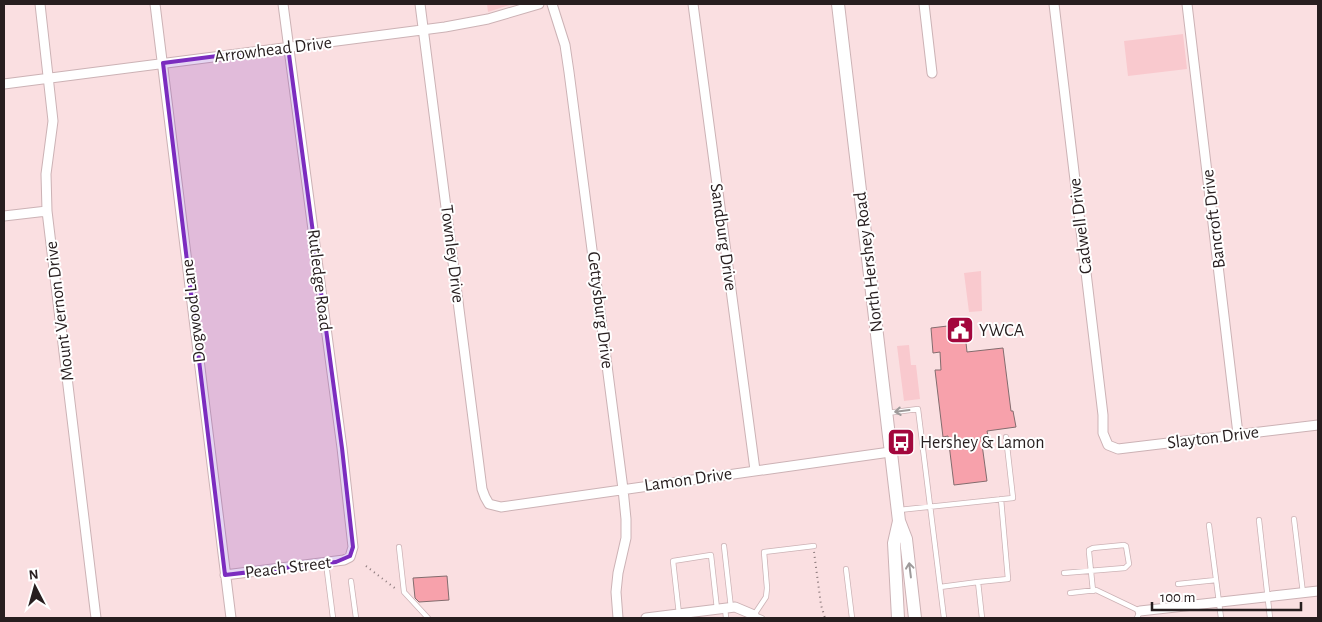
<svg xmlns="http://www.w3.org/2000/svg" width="1322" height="622" font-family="'Alegreya Sans',sans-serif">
	<rect width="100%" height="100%" fill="#fadfe1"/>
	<!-- green -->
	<path fill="#f9c9ce" d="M 487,4 L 512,4 L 488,12 Z
		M 1183,34 L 1187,69 L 1128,76 L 1124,41 Z
		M 981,271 L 982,311 L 969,312 L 964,273 Z
		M 909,345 L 911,365 L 916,365 L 920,399 L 904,401 L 897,346 Z"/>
	<!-- building -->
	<path fill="#f7a1ab" stroke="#836c6e" d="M 964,324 L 967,352 L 1003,348 L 1011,411 L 1013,411 L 1016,427 L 987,431 L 988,436 L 981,437 L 987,481 L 954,485 L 948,436 L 943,437 L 935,370 L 941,370 L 940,352 L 933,353 L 931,328 Z
		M 447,576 L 449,600 L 419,602 L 415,598 L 413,578 Z"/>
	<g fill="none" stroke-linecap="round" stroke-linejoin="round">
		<!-- lane casing -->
		<g stroke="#ccb2b5" stroke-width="6">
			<path id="lane" d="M 887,413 L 918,409 L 944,618
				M 899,510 L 1013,498 L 1006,437
				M 1294,519 L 1303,593
				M 1259,520 L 1270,618
				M 1209,525 L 1221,618
				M 724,546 L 731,608
				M 399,547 L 404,592 L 428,618
				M 326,563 L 333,618
				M 846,569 L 852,618
				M 1064,573 L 1125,568 L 1129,564 L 1126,546 L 1124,545 L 1093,548 L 1089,550 L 1089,552 L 1093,591
				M 351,581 L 356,618
				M 1178,584 L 1216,580
				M 940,587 L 978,582
				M 1070,593 L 1096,590 L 1140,611 L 1137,618
				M 725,608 L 726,618
				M 679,614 L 673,561 L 711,555 L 717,609
				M 762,618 L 754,615 L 766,597 L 767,588 L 764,552 L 814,546
				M 982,618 L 978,582 L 1008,579 L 1001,499"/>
		</g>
		<!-- street casing -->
		<g stroke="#ccb2b5" stroke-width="11">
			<path id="street" d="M 40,4 L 53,121 L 46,174 L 47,211 L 96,618
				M 155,4 L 231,618
				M 420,4 L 482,489 L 485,497 L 489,504 L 501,507 L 890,452
				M 552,4 L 565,45 L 569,72 L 623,489 L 626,519 L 626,538 L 618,573 L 616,592 L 618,618
				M 693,4 L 755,470
				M 924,4 L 932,73
				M 1054,4 L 1103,415 L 1103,433 L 1108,445 L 1118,449 L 1318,425
				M 1187,4 L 1238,434
				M 4,84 L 445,27 L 488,19 L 539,4
				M 4,216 L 47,211
				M 225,575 L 344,560 L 350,557 L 353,547 L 342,448 L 283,4
				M 1140,611 L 1318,591
				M 646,618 L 735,607 L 754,615"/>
		</g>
		<!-- secondary casing -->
		<g stroke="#ccb2b5" stroke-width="14">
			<path id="secondary" d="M 838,4 L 899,521 L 906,539 L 915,618
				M 898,618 L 894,543 L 899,521"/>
		</g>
		<!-- path -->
		<path stroke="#887678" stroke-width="2" stroke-dasharray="1 4" stroke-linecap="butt" d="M 814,552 L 821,605 L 825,618
			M 366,566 L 396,589"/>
		<!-- lane -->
		<use href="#lane" stroke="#fff" stroke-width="4.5"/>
		<!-- street -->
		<use href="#street" stroke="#fff" stroke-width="9"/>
		<!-- secondary -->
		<use href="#secondary" stroke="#fff" stroke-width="12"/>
	</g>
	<!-- one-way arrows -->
	<defs><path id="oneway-shaft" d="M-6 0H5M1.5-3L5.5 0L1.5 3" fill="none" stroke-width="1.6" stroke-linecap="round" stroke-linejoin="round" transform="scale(1.25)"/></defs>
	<g stroke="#9e9a9a">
		<use href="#oneway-shaft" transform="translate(902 411) rotate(173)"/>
		<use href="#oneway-shaft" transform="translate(910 570) rotate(-97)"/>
	</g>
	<!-- marked area -->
	<path fill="#7b2cbf" fill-opacity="0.2" stroke="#7b2cbf" stroke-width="4" stroke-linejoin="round" d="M 288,47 L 342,448 L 353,547 L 350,556 L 336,562 L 225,575 L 163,63 Z"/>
	<!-- icons -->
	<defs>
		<g id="civic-square" transform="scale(1.4375)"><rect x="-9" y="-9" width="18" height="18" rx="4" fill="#a3073d" stroke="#fff"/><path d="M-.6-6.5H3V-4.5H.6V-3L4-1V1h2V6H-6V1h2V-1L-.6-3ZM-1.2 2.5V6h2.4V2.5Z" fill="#fff"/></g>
		<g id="bus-square" transform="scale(1.4375)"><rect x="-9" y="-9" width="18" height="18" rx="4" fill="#a3073d" stroke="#fff"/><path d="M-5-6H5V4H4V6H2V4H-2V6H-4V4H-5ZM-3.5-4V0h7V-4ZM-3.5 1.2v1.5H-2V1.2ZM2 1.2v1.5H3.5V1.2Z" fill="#fff"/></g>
	</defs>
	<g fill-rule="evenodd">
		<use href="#civic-square" x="960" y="330"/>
		<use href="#bus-square" x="901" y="442"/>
	</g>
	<g text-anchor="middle" stroke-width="4" stroke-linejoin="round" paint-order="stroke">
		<!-- street labels -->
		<g font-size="18" fill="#271e1f" stroke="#fff">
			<text transform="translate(273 49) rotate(-7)" y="6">Arrowhead Drive</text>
			<text transform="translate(1213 219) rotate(-97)" y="6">Bancroft Drive</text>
			<text transform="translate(1080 226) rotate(-97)" y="6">Cadwell Drive</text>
			<text transform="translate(724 237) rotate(82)" y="6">Sandburg Drive</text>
			<text transform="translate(453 254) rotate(83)" y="6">Townley Drive</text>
			<text transform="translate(868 262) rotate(-97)" y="6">North Hershey Road</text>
			<text transform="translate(320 280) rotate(83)" y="6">Rutledge Road</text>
			<text transform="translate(601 310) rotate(83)" y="6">Gettysburg Drive</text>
			<text transform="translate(59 311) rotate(-97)" y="6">Mount Vernon Drive</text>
			<text transform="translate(193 311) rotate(-97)" y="6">Dogwood Lane</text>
			<text transform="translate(1213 437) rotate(-7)" y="6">Slayton Drive</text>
			<text transform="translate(688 479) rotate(-8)" y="6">Lamon Drive</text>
			<text transform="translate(288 567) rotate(-7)" y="6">Peach Street</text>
		</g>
		<!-- poi labels -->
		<g font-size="18" fill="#271e1f" stroke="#fff" text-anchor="start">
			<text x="979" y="336">YWCA</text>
			<text x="920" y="448">Hershey &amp; Lamon</text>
		</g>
	</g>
	<!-- border -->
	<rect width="1322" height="622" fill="none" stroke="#271e1f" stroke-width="10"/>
	<!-- north arrow -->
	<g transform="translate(35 587) rotate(354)" stroke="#ffffff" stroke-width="4" paint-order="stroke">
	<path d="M0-4L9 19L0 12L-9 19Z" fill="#271e1f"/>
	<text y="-8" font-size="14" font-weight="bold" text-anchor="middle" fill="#271e1f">N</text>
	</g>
	<!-- scale -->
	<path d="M1152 602v8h149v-8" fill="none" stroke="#271e1f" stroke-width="2.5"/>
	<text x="1160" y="602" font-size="15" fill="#271e1f" stroke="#ffffff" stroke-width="4" paint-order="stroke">100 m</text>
</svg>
